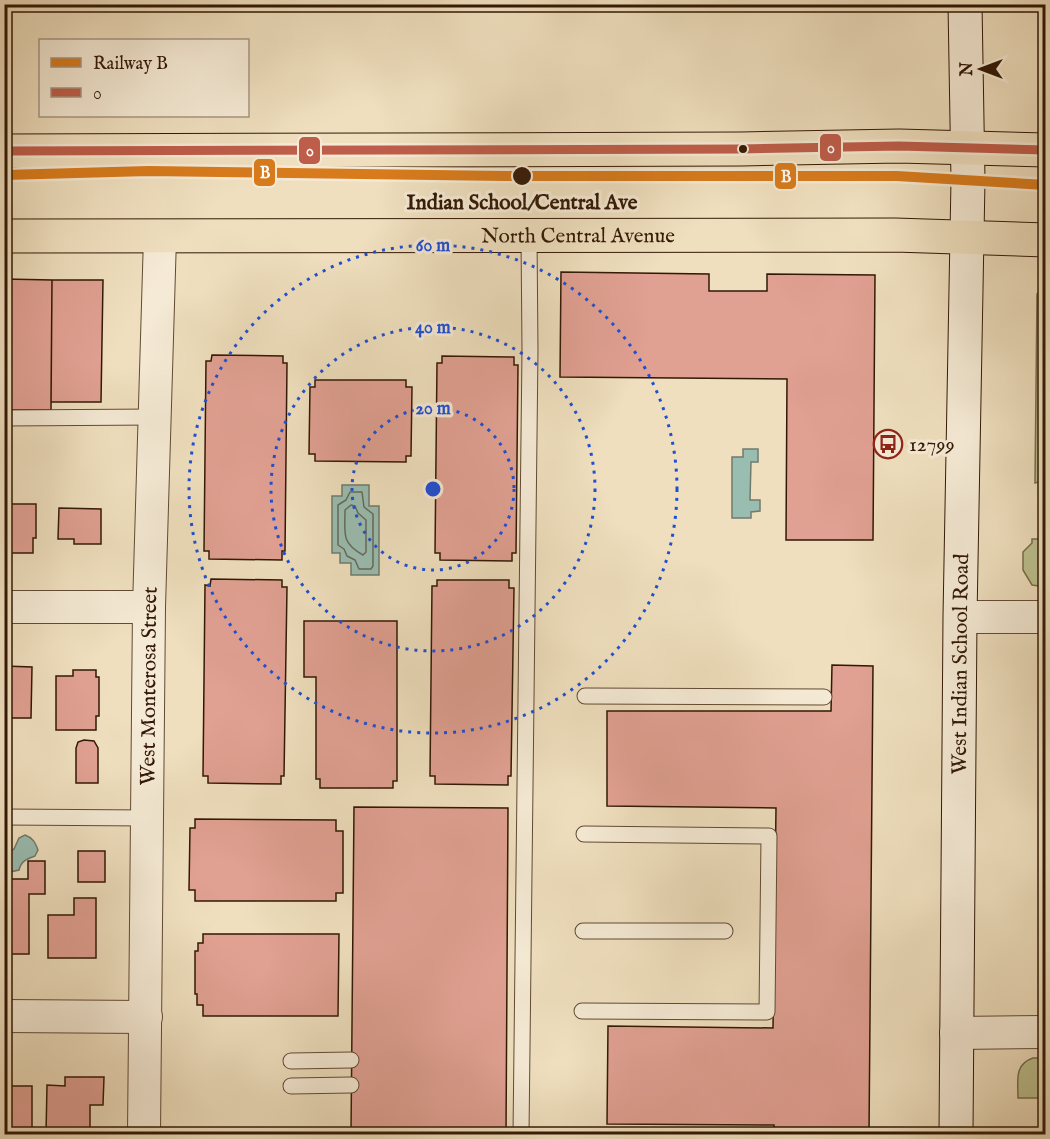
<svg xmlns="http://www.w3.org/2000/svg" width="1050" height="1139" font-family="'IM FELL English',serif">
	<rect width="100%" height="100%" fill="#efdfbe"/>
	<filter id="stains"><feTurbulence type="fractalNoise" baseFrequency=".00333" numOctaves="4"/><feColorMatrix values="0 0 0 0 .2 0 0 0 0 .09 0 0 0 0 .02 0 0 0 .5 -.17"/></filter>
	<radialGradient id="worn" r=".72"><stop offset=".6" stop-color="#630" stop-opacity="0"/><stop offset="1" stop-color="#630" stop-opacity=".3"/></radialGradient>
	<!-- green -->
	<path fill="#bcc18f" stroke="#776c4a" stroke-width="1.5" d="M 1045,284 L 1045,480 L 1035,483 L 1037,294 Z
		M 1032,539 L 1045,539 L 1045,587 L 1032,585 L 1023,570 L 1023,552 L 1032,543 Z
		M 1033,1058 L 1045,1058 L 1045,1098 L 1018,1098 C 1018,1081 1014,1064 1033,1058 Z"/>
	<!-- water -->
	<path fill="#9abdb1" stroke="#707b6c" stroke-width="1.5" d="M 743,449 L 758,449 L 758,462 L 751,462 L 750,500 L 760,500 L 760,511 L 751,512 L 751,518 L 732,518 L 732,457 L 743,457 Z
		M 342,485 L 369,485 L 369,506 L 379,506 L 379,575 L 351,575 L 351,563 L 340,563 L 340,553 L 332,553 L 332,496 L 342,496 Z
		M 25,835 C 33,838 35,842 38,850 L 35,856 C 27,859 21,861 19,870 L 5,873 L 5,854 L 14,849 L 19,838 Z"/>
	<g fill="none" stroke-linecap="round" stroke-linejoin="round">
		<!-- shore -->
		<path stroke="#666a5b" stroke-width="1.5" d="M 350,492 L 362,492 L 364,507 L 373,514 L 373,566 L 371,569 L 359,569 L 355,560 L 347,556 L 344,549 L 338,545 L 338,505 L 346,500 Z
			M 351,505 L 355,506 L 358,513 L 366,520 L 366,552 L 363,555 C 341,543 345,534 345,510 Z"/>
	</g>
	<!-- building -->
	<path fill="#e0a092" stroke="#321805" stroke-width="1.5" d="M 561,272 L 709,274 L 709,291 L 767,291 L 767,274 L 875,275 L 873,540 L 786,540 L 787,379 L 560,377 Z
		M 4,279 L 52,280 L 51,410 L 4,410 Z
		M 52,280 L 103,280 L 101,402 L 51,402 Z
		M 212,355 L 283,356 L 283,363 L 287,363 L 285,551 L 282,551 L 282,560 L 209,559 L 209,551 L 204,551 L 206,361 L 211,361 Z
		M 442,356 L 514,357 L 514,365 L 518,365 L 516,553 L 512,553 L 512,561 L 440,560 L 440,553 L 435,553 L 437,363 L 442,363 Z
		M 315,380 L 406,380 L 406,387 L 412,387 L 411,456 L 406,456 L 406,462 L 315,461 L 315,454 L 309,454 L 310,387 L 315,387 Z
		M 885,436 L 891,436 L 891,452 L 886,452 Z
		M 4,504 L 36,504 L 36,538 L 33,538 L 33,553 L 4,553 Z
		M 59,508 L 101,509 L 101,544 L 74,544 L 74,539 L 58,539 Z
		M 211,579 L 282,580 L 282,587 L 287,587 L 284,776 L 281,776 L 281,784 L 208,783 L 208,776 L 203,776 L 205,585 L 210,586 Z
		M 437,580 L 509,580 L 509,588 L 514,588 L 511,776 L 508,776 L 508,785 L 435,784 L 435,776 L 430,776 L 432,586 L 437,586 Z
		M 304,621 L 397,621 L 397,781 L 393,781 L 393,788 L 320,788 L 320,779 L 316,779 L 316,677 L 304,677 Z
		M 832,665 L 873,666 L 869,1134 L 774,1134 L 774,1125 L 607,1124 L 608,1026 L 773,1028 L 776,808 L 607,806 L 607,711 L 831,711 Z
		M 4,666 L 32,667 L 31,718 L 4,718 Z
		M 73,670 L 96,670 L 96,677 L 99,677 L 99,716 L 96,716 L 96,730 L 56,730 L 56,676 L 73,676 Z
		M 84,740 L 94,741 L 98,748 L 98,783 L 76,783 L 76,748 L 78,742 Z
		M 354,807 L 508,808 L 506,1134 L 351,1134 Z
		M 195,819 L 336,820 L 336,831 L 343,831 L 343,893 L 336,893 L 336,901 L 195,901 L 195,890 L 189,890 L 190,828 L 195,828 Z
		M 78,851 L 105,851 L 105,882 L 78,882 Z
		M 28,861 L 45,861 L 45,894 L 29,894 L 29,954 L 4,954 L 4,879 L 28,879 Z
		M 74,898 L 96,898 L 96,958 L 48,958 L 48,915 L 74,915 Z
		M 203,934 L 339,934 L 338,1016 L 203,1016 L 203,1005 L 197,1005 L 197,994 L 195,994 L 195,951 L 198,951 L 198,943 L 203,943 Z
		M 65,1077 L 104,1077 L 103,1105 L 90,1105 L 90,1130 L 94,1130 L 94,1134 L 46,1134 L 47,1085 L 65,1086 Z
		M 4,1086 L 32,1086 L 32,1133 L 4,1134 Z"/>
	<g fill="none" stroke-linecap="round" stroke-linejoin="round">
		<!-- lane casing -->
		<g stroke="#614a33" stroke-width="17">
			<path id="lane" d="M 4,418 L 155,417
				M 585,696 L 824,697
				M 4,817 L 147,818
				M 583,931 L 725,931
				M 582,1011 L 767,1012 L 769,836 L 584,834
				M 291,1061 L 351,1060
				M 291,1086 L 351,1085
				M 521,1134 L 530,350 L 529,236"/>
		</g>
		<!-- street casing -->
		<g stroke="#614a33" stroke-width="34">
			<g id="street">
				<path d="M 4,607 L 149,607"/>
				<path d="M 960,617 L 1046,617"/>
				<path d="M 4,1016 L 146,1017"/>
				<path d="M 956,1033 L 1046,1032"/>
				<path id="s1" d="M 144,1134 L 149,607 L 160,237"/>
			</g>
		</g>
		<!-- secondary casing -->
		<g stroke="#321805" stroke-width="35">
			<g id="secondary">
				<path id="s2" d="M 956,1134 L 960,617 L 968,180 L 965,4"/>
			</g>
		</g>
		<!-- primary casing -->
		<g stroke="#321805" stroke-width="35">
			<g id="primary">
				<path d="M 4,151 L 741,149 L 899,146 L 1046,150"/>
				<path id="s3" d="M 4,236 L 895,235 L 1046,240"/>
			</g>
		</g>
		<!-- lane -->
		<use href="#lane" stroke="#f5ead5" stroke-width="15"/>
		<!-- street -->
		<use href="#street" stroke="#f5ead5" stroke-width="32"/>
		<!-- secondary -->
		<use href="#secondary" stroke="#f5ead5" stroke-width="33"/>
		<!-- primary -->
		<use href="#primary" stroke="#efdfbe" stroke-width="33"/>
		<!-- bus-1 casing -->
		<g stroke="#f5ead5" stroke-width="14">
			<path id="bus-1" d="M 4,151 L 741,149 L 899,146 L 1046,150"/>
		</g>
		<!-- bus-1 -->
		<use href="#bus-1" stroke="#be5d49" stroke-width="9"/>
		<!-- rail-1 casing -->
		<g stroke="#f5ead5" stroke-width="15">
			<path id="rail-1" d="M 4,175 L 149,171 L 505,176 L 897,176 L 1046,185"/>
		</g>
		<!-- rail-1 -->
		<use href="#rail-1" stroke="#d87b1c" stroke-width="10"/>
	</g>
	<!-- distance rings -->
	<g fill="none" stroke="#1d4ed8" stroke-width="3" stroke-dasharray="3 6">
		<circle cx="433" cy="489" r="81"/>
		<circle cx="433" cy="489" r="162"/>
		<circle cx="433" cy="489" r="244"/>
	</g>
	<!-- icons -->
	<defs>
		<g id="bus-ring" transform="scale(1.5)"><circle r="9.5" fill="#f5ead5" stroke="#8f2418" stroke-width="1.5"/><path d="M-5-6H5V4H4V6H2V4H-2V6H-4V4H-5ZM-3.5-4V0h7V-4ZM-3.5 1.2v1.5H-2V1.2ZM2 1.2v1.5H3.5V1.2Z" fill="#8f2418"/></g>
	</defs>
	<g fill-rule="evenodd">
		<use href="#bus-ring" x="888" y="444"/>
	</g>
	<!-- markers -->
	<g fill="#321805" stroke="#f5ead5" stroke-width="2">
		<circle cx="743" cy="149" r="5"/>
		<circle cx="522" cy="176" r="10"/>
	</g>
	<g text-anchor="middle" stroke-width="6" stroke-linejoin="round" paint-order="stroke">
		<!-- stop labels -->
		<g font-size="21" font-weight="bold" fill="#321805" stroke="#f5ead5">
			<text x="522" y="209">Indian School/Central Ave</text>
		</g>
		<!-- street labels -->
		<g font-size="21" fill="#321805" stroke="#f5ead5">
			<text dy="7" stroke="none"><textPath href="#s3" startOffset="574">North Central Avenue</textPath></text>
			<text dy="7" stroke="none"><textPath href="#s2" startOffset="470">West Indian School Road</textPath></text>
			<text dy="7" stroke="none"><textPath href="#s1" startOffset="448">West Monterosa Street</textPath></text>
		</g>
		<!-- poi labels -->
		<g font-size="21" fill="#321805" stroke="#f5ead5" text-anchor="start">
			<text x="909" y="451">12799</text>
		</g>
	</g>
	<circle cx="433" cy="489" r="9" fill="#1d4ed8" stroke="#f5ead5" stroke-width="3"/>
	<g font-size="18" text-anchor="middle" font-weight="bold" fill="#1d4ed8" stroke="#f5ead5" stroke-width="6" stroke-linejoin="round" paint-order="stroke">
		<text x="433" y="251">60 m</text>
		<text x="433" y="333">40 m</text>
		<text x="433" y="414">20 m</text>
	</g>
	<g stroke="#f5ead5" stroke-width="2">
		<rect x="819" y="133" width="23" height="29" rx="6" fill="#be5d49"/>
		<rect x="298" y="136" width="23" height="29" rx="6" fill="#be5d49"/>
		<rect x="253" y="158" width="23" height="29" rx="6" fill="#d87b1c"/>
		<rect x="774" y="162" width="23" height="28" rx="6" fill="#d87b1c"/>
	</g>
	<g font-size="16" text-anchor="middle" font-weight="bold" fill="#fff">
		<text x="831" y="153">0</text>
		<text x="310" y="156">0</text>
		<text x="265" y="178">B</text>
		<text x="786" y="182">B</text>
	</g>
	<!-- margin -->
	<rect width="1050" height="1139" fill="none" stroke="#efdfbe" stroke-width="24"/>
	<rect x="6" y="6" width="1038" height="1127" fill="none" stroke="#321805" stroke-width="3"/>
	<rect x="12" y="12" width="1026" height="1115" fill="none" stroke="#321805" stroke-width="1.5"/>
	<!-- legend -->
	<rect x="39" y="39" width="210" height="78" fill="#f5ead5" stroke="#a79682" stroke-width="1.5"/>
	<rect x="51" y="58" width="30" height="9" fill="#d87b1c" stroke="#a79682" stroke-width="1.5"/>
	<text x="93" y="69" font-size="18" fill="#321805">Railway B</text>
	<rect x="51" y="88" width="30" height="9" fill="#be5d49" stroke="#a79682" stroke-width="1.5"/>
	<text x="93" y="99" font-size="18" fill="#321805">0</text>
	<!-- north arrow -->
	<g transform="translate(981 69) rotate(270)" stroke="#f5ead5" stroke-width="4.5" paint-order="stroke">
	<path d="M0-4.5L10 22L0 15L-10 22Z" fill="#321805"/>
	<text y="-9" font-size="16" font-weight="bold" text-anchor="middle" fill="#321805">N</text>
	</g>
	<rect width="100%" height="100%" filter="url(#stains)"/>
	<rect width="100%" height="100%" fill="url(#worn)"/>
</svg>
